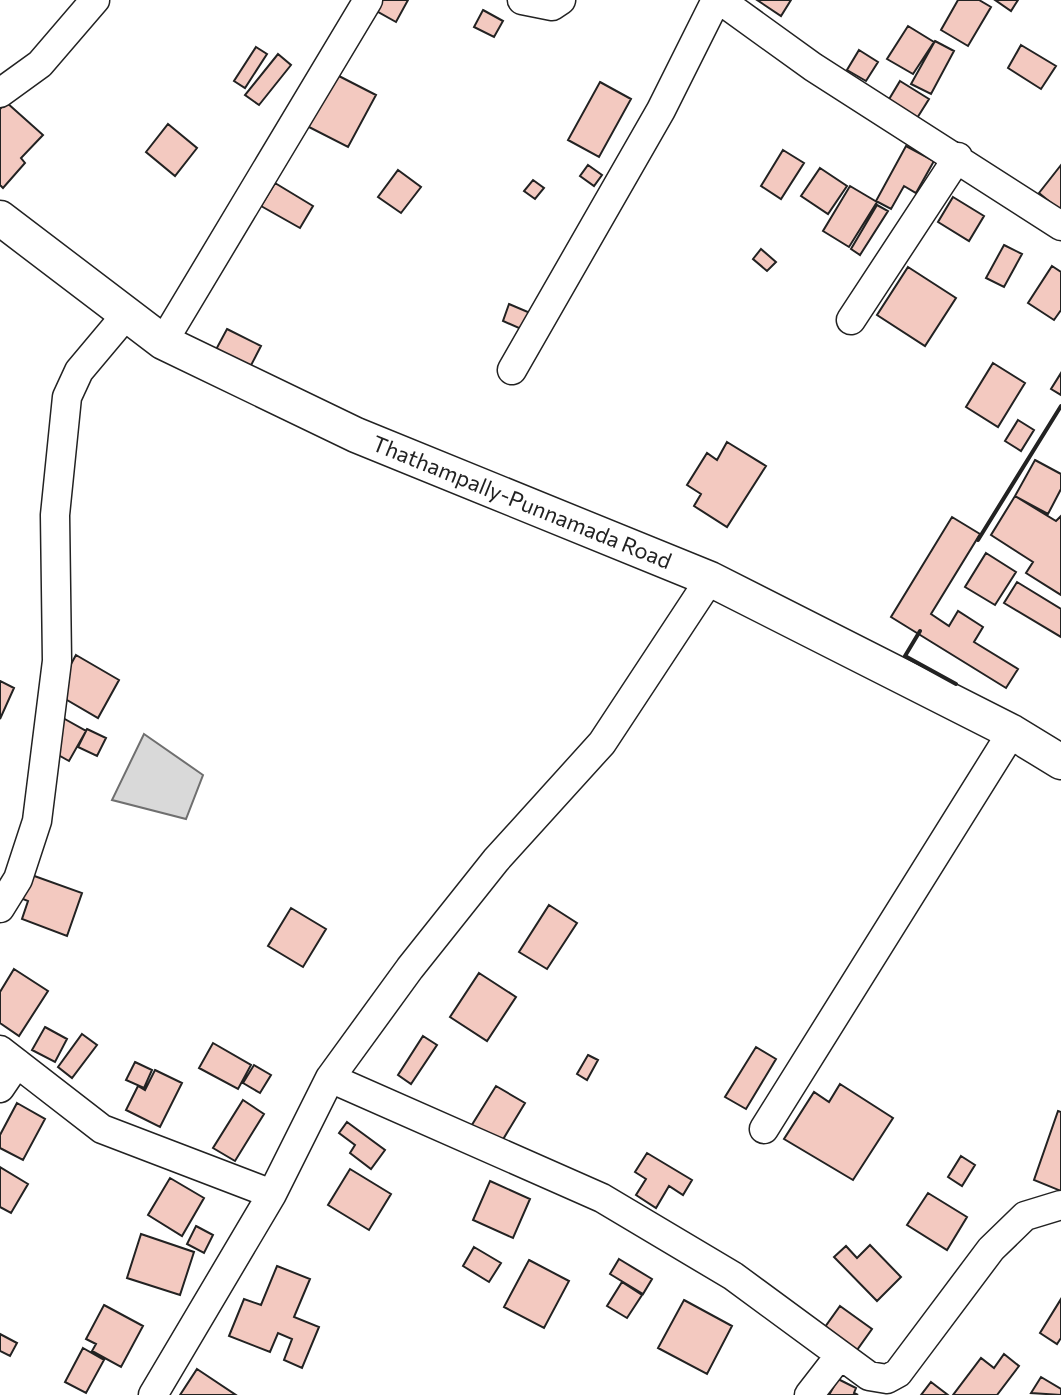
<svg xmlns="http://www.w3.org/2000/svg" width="1061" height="1395" font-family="Commissioner,sans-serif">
	<rect width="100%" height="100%" fill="#fff"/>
	<!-- water -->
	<path fill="#d9d9d9" stroke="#6f6f6f" stroke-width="2" d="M 144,734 L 203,775 L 186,819 L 112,800 Z"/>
	<!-- building -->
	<path fill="#f3c9c0" stroke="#222" stroke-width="2" d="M 378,0 L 408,0 L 396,22 L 373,9 Z
		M 757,0 L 791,0 L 781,16 Z
		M 958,0 L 979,0 L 991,7 L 968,46 L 941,30 Z
		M 995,0 L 1018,0 L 1011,11 Z
		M 483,10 L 503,21 L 494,37 L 474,27 Z
		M 908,26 L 934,42 L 913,74 L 887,59 Z
		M 935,41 L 954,51 L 931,94 L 911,84 Z
		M 1021,45 L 1056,66 L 1041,89 L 1008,68 Z
		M 256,47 L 267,54 L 245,88 L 234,81 Z
		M 859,50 L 878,62 L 866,81 L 847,70 Z
		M 278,54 L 291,65 L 259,105 L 245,95 Z
		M 335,74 L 376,95 L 348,147 L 307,126 Z
		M 900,81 L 929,99 L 914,123 L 885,106 Z
		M 600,82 L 631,99 L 599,157 L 568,140 Z
		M 6,102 L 43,135 L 21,158 L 25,163 L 3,188 L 0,185 L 0,109 Z
		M 168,124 L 197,148 L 175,176 L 146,152 Z
		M 906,146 L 934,161 L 916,193 L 904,186 L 891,209 L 876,201 Z
		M 783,150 L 804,163 L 781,199 L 761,186 Z
		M 588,165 L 602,175 L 594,186 L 580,176 Z
		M 1061,165 L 1061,211 L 1039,193 Z
		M 820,168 L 847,186 L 828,214 L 801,196 Z
		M 398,170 L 421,187 L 401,213 L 378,197 Z
		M 533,180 L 544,188 L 535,199 L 524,191 Z
		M 275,183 L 313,206 L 300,228 L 261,206 Z
		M 850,186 L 877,202 L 849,247 L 823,231 Z
		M 953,197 L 984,216 L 969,241 L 938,222 Z
		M 877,205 L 888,211 L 860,255 L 851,249 Z
		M 1004,245 L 1022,254 L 1004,287 L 986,278 Z
		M 761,249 L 776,262 L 767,271 L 753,259 Z
		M 1052,266 L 1061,272 L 1061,310 L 1054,320 L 1028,303 Z
		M 908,267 L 956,298 L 925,346 L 877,315 Z
		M 509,304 L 535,315 L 528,332 L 503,321 Z
		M 227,329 L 261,346 L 246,375 L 212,357 Z
		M 993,363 L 1025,383 L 998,427 L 966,407 Z
		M 1061,373 L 1061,395 L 1051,389 Z
		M 1018,420 L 1034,430 L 1021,451 L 1005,441 Z
		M 727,442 L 766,466 L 727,527 L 694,506 L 701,494 L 687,485 L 707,453 L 717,460 Z
		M 1035,460 L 1061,474 L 1061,489 L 1048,514 L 1015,496 Z
		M 1015,496 L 1056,521 L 1061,516 L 1061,595 L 1026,573 L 1033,562 L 991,535 Z
		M 952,517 L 980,534 L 931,614 L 949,626 L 958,611 L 983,627 L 974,642 L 1018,669 L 1006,688 L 891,617 Z
		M 986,553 L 1016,572 L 995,605 L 965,587 Z
		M 1017,582 L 1061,609 L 1061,637 L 1004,603 Z
		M 76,655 L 119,680 L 98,718 L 55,693 Z
		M 0,681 L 14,688 L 0,719 Z
		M 63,718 L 86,731 L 69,761 L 46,748 Z
		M 87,729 L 106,738 L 97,756 L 78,747 Z
		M 26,873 L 82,893 L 67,936 L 22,919 L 28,901 L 18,897 Z
		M 549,905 L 577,923 L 547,969 L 519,952 Z
		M 291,908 L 326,929 L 303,967 L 268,946 Z
		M 14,969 L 48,991 L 19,1036 L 0,1023 L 0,992 Z
		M 479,973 L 516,997 L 487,1041 L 450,1017 Z
		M 45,1027 L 67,1039 L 55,1062 L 32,1050 Z
		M 82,1034 L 97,1045 L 72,1078 L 58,1067 Z
		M 423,1036 L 437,1045 L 411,1084 L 398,1075 Z
		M 213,1043 L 251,1065 L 238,1089 L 199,1068 Z
		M 756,1047 L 776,1059 L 746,1109 L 725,1097 Z
		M 588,1055 L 598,1060 L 587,1080 L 577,1074 Z
		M 135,1062 L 152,1070 L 144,1088 L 126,1080 Z
		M 254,1065 L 271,1075 L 260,1093 L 243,1083 Z
		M 155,1070 L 182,1083 L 160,1127 L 126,1110 L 138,1086 L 145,1090 Z
		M 840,1084 L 893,1118 L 853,1180 L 784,1139 L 814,1092 L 829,1102 Z
		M 496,1086 L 525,1103 L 499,1146 L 470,1128 Z
		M 243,1100 L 264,1114 L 235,1161 L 213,1148 Z
		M 17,1103 L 45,1119 L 23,1160 L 0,1148 L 0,1135 Z
		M 1058,1111 L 1061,1112 L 1061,1191 L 1034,1180 Z
		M 347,1122 L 385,1150 L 371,1169 L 350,1153 L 355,1145 L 339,1133 Z
		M 647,1153 L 692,1180 L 683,1195 L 669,1186 L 656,1208 L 636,1195 L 646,1179 L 635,1172 Z
		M 961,1156 L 975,1165 L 962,1186 L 948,1177 Z
		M 0,1167 L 28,1184 L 11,1213 L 0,1207 Z
		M 350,1169 L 391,1194 L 369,1230 L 328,1205 Z
		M 170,1178 L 204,1198 L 182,1236 L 148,1215 Z
		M 490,1181 L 530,1199 L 513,1238 L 473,1220 Z
		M 928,1193 L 967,1217 L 947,1250 L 907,1225 Z
		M 196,1226 L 213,1235 L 204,1253 L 187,1244 Z
		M 141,1234 L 194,1252 L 180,1295 L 127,1278 Z
		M 870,1245 L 901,1277 L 877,1301 L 834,1257 L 846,1246 L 857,1258 Z
		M 474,1247 L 501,1263 L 489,1282 L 463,1266 Z
		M 619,1259 L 652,1279 L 643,1294 L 610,1274 Z
		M 529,1260 L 569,1281 L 544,1328 L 504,1307 Z
		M 277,1266 L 310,1279 L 294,1317 L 319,1327 L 302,1368 L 284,1360 L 292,1339 L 278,1333 L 270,1352 L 229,1336 L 244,1299 L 261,1305 Z
		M 622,1282 L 642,1295 L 627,1318 L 607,1306 Z
		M 1061,1299 L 1061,1338 L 1057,1344 L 1040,1333 Z
		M 684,1300 L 732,1326 L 707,1374 L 658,1348 Z
		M 104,1305 L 143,1326 L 121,1367 L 92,1351 L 96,1344 L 86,1339 Z
		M 840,1306 L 872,1329 L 857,1350 L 825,1327 Z
		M 0,1334 L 17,1343 L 10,1356 L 0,1351 Z
		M 83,1348 L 104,1360 L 86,1393 L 65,1382 Z
		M 1004,1354 L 1019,1366 L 997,1395 L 953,1395 L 981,1358 L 994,1368 Z
		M 197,1369 L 236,1395 L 180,1395 Z
		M 1041,1377 L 1061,1389 L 1061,1395 L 1031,1393 Z
		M 838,1379 L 856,1388 L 854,1393 L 858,1395 L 829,1395 Z
		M 931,1382 L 948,1395 L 921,1395 Z"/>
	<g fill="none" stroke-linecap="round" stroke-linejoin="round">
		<!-- minor casing -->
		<g stroke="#222" stroke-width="31">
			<path id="minor" d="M 522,0 L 552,6 L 561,0
				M 720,0 L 813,67 L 1061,226
				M 0,93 L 40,64 L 95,0
				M 851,320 L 958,157
				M 163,342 L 368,0
				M 512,370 L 661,110 L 716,0
				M 0,908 L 18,879 L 37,821 L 57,661 L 55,515 L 67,397 L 79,371 L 126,315
				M 0,1050 L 102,1129 L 272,1194
				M 330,1078 L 602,1198 L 733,1276 L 869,1376 L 887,1379 L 898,1373 L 991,1249 L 1025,1216 L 1061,1205
				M 0,1088 L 17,1063
				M 764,1129 L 1012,732
				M 153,1395 L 272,1194 L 330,1078 L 410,968 L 496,860 L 602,743 L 710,579
				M 809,1395 L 840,1355"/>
		</g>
		<!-- major casing -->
		<g stroke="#222" stroke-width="37">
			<path id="major" d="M 0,218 L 163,342 L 356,435 L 710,579 L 1012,732 L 1061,762"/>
		</g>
		<!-- minor -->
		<use href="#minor" stroke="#fff" stroke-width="28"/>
		<!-- major -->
		<use href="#major" stroke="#fff" stroke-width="34"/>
		<!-- wall -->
		<path stroke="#222" stroke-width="4" d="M 978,540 L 1061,406
			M 920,631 L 905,656 L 956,684"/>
	</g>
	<g text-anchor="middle" stroke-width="6" stroke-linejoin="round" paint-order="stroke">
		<!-- street labels -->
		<g font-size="22" fill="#222" stroke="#fff">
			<text transform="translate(522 502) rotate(22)" y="8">Thathampally-Punnamada Road</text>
		</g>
	</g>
</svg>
